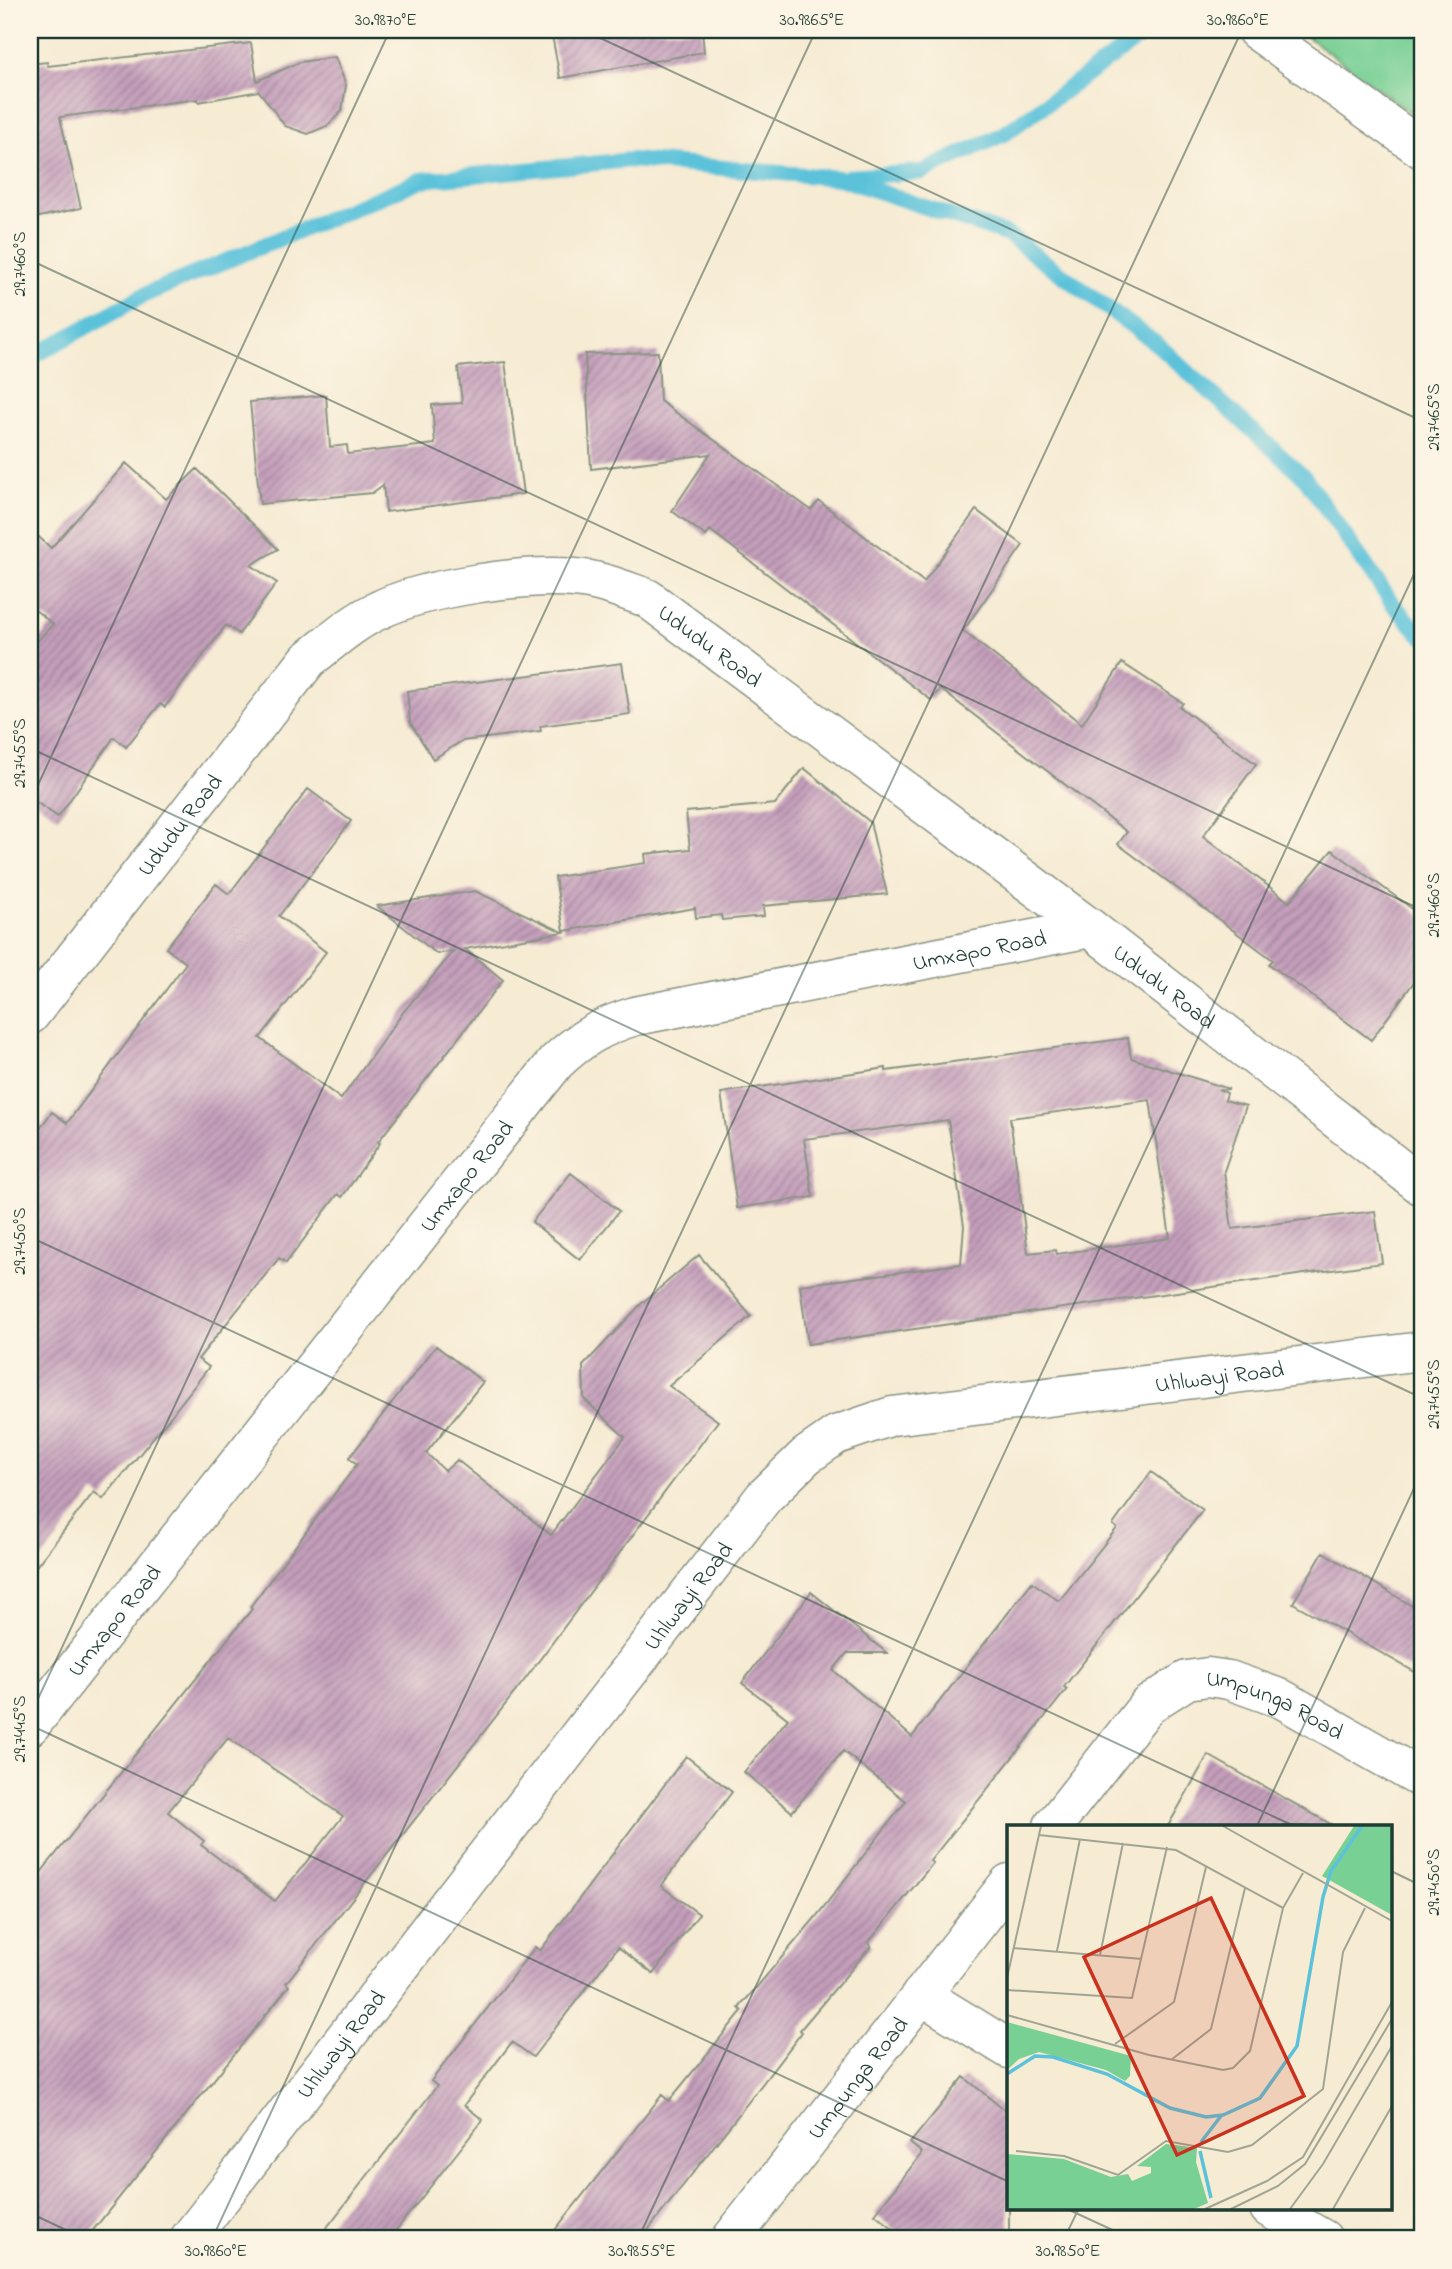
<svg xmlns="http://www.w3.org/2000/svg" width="1452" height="2269" font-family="'Indie Flower',sans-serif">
	<defs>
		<pattern id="building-hatch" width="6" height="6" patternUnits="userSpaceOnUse" patternTransform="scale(1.75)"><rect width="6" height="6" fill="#c49ebb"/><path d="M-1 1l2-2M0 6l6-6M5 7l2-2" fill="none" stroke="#9f8299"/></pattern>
	</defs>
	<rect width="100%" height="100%" fill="#fcf5e5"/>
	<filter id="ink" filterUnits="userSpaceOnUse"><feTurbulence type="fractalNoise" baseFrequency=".0143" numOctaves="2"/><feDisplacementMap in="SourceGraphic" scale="14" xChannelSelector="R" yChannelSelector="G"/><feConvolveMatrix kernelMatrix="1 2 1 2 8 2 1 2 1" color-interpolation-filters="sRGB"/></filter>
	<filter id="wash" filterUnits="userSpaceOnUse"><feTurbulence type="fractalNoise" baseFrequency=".00686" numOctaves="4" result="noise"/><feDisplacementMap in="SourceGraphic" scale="28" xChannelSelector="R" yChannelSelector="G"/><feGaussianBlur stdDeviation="1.57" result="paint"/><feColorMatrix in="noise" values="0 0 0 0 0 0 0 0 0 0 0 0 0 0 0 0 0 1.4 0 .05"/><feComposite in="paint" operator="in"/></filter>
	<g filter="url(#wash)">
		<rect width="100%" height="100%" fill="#f6ebd3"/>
		<!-- grass -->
		<path fill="#79d095" stroke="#4c8664" stroke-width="2" d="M 1298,30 L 1422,30 L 1422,121 Z"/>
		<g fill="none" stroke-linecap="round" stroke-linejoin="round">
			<!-- stream -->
			<path stroke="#5cc2da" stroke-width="16" d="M 848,177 L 922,172 L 1004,134 L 1150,30
				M 30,358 L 144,295 L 421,180 L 631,160 L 839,178 L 1008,235 L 1158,345 L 1305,478 L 1392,603 L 1422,636"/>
		</g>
		<g id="blocks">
			<!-- building -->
			<path fill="url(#building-hatch)" fill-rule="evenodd" d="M 551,30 L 702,30 L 704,52 L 560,78 Z
				M 251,43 L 257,81 L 300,62 L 335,57 L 346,85 L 342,111 L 327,126 L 308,134 L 285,126 L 259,91 L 198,102 L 198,99 L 60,117 L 81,208 L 30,219 L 30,64 L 47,62 L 48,66 Z
				M 658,352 L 660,401 L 811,510 L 819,501 L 924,582 L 976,510 L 1023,545 L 963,631 L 1082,724 L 1122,663 L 1183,703 L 1180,707 L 1256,764 L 1203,836 L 1289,902 L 1332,850 L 1422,916 L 1422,971 L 1371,1040 L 1269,964 L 1273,960 L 1118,844 L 1127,832 L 940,689 L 931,700 L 710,530 L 706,536 L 672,511 L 710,454 L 591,469 L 585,354 Z
				M 505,362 L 523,494 L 386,512 L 383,485 L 372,493 L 260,504 L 250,402 L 326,395 L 330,447 L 347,445 L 348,454 L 435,444 L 432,405 L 462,403 L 458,367 Z
				M 126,463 L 166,499 L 197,469 L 278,549 L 251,565 L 277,583 L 239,634 L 226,625 L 165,707 L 160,704 L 126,747 L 114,737 L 58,817 L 30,798 L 30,649 L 53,624 L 30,606 L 30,529 L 51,548 Z
				M 622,663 L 630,714 L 540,726 L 541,731 L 462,741 L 433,759 L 410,722 L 407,691 Z
				M 804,768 L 870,822 L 887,894 L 763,906 L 764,916 L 722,920 L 721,915 L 696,918 L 695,908 L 564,931 L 555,877 L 646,863 L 645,854 L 690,849 L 686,812 L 775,804 Z
				M 308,789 L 351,821 L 279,916 L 326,952 L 260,1038 L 341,1099 L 404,1011 L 454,951 L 437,954 L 377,906 L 475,891 L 563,932 L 465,949 L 503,980 L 378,1142 L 380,1143 L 342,1197 L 338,1194 L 286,1263 L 279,1258 L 198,1359 L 209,1367 L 171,1416 L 103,1499 L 94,1492 L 30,1574 L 30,1141 L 52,1112 L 67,1123 L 186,963 L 166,948 L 216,884 L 229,894 Z
				M 1128,1038 L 1131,1058 L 1229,1089 L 1220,1090 L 1227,1093 L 1225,1100 L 1246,1106 L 1224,1171 L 1232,1229 L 1375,1211 L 1382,1263 L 808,1344 L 800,1285 L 961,1264 L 964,1226 L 948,1120 L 804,1139 L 813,1197 L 737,1208 L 721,1093 L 886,1068 L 886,1071 ZM 1150,1100 L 1170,1238 L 1057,1254 L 1056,1250 L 1028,1253 L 1010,1118 Z
				M 571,1173 L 619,1211 L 580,1260 L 532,1222 Z
				M 699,1255 L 751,1316 L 669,1386 L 718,1421 L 523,1682 L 286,1983 L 289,1986 L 86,2239 L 30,2239 L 30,1886 L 252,1609 L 250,1607 L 357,1464 L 349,1458 L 436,1346 L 483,1382 L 426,1453 L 445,1471 L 457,1460 L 551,1535 L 625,1437 L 584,1399 L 583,1366 L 642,1303 ZM 228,1738 L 343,1816 L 275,1901 L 201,1845 L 204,1841 L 168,1812 Z
				M 1151,1472 L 1203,1510 L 1064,1687 L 1067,1689 L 930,1861 L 933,1863 L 868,1943 L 871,1946 L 800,2030 L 802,2032 L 736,2118 L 641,2239 L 548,2239 L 662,2095 L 669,2101 L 742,2011 L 739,2008 L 815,1918 L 906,1801 L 843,1751 L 792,1812 L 744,1772 L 788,1719 L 742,1683 L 811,1592 L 887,1653 L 847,1653 L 833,1670 L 912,1737 L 1032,1582 L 1059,1601 L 1117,1528 L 1113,1525 Z
				M 1323,1552 L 1422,1612 L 1422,1676 L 1293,1603 Z
				M 1208,1755 L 1334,1826 L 1168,1826 Z
				M 686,1756 L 732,1792 L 661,1886 L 699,1914 L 653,1974 L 618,1947 L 533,2057 L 512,2042 L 464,2105 L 483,2120 L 389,2239 L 318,2239 L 437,2086 L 431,2081 L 535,1947 L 540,1951 Z
				M 964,2077 L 1009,2114 L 1009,2239 L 907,2239 L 875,2214 L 922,2153 L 910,2143 Z"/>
		</g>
	</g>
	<g filter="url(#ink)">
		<use href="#blocks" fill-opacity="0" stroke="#8a9484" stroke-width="2"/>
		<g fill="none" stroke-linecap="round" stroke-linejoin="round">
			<!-- street casing -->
			<g stroke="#8a9484" stroke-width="41">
				<g id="street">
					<path d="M 1256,30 L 1422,149"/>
					<path id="s1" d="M 30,1015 L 308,660 C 331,642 353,622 379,610 C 424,588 524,573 575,578 C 600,580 624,590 647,598 L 1090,928 L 1422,1186"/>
					<path id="s2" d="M 30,1726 L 556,1062 C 580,1039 602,1026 635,1016 L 1090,928"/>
					<path id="s3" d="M 1053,1826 L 1148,1705 L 1187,1680 L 1208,1677 L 1229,1680 L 1282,1699 L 1422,1779"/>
					<path d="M 921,1995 L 1009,2049"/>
					<path d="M 1269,2208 L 1323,2239"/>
					<path id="s4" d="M 189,2239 L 764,1497 L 806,1456 L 836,1435 L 892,1416 L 1422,1351"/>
					<path id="s5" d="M 731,2239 L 1009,1883"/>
				</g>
			</g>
			<!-- street -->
			<use href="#street" stroke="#fff" stroke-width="38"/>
		</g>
	</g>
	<!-- ticks -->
	<path fill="none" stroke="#1f3d34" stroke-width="2" stroke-opacity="0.45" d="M 583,30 L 1422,421M 30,260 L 1422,910M 30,748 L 1422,1398M 30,802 L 390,30M 30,1237 L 1294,1826M 30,1716 L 816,30M 30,1725 L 1009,2182M 1257,1826 L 1422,1471M 1391,1871 L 1422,1886M 1065,2208 L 1132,2239M 30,2213 L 85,2239M 212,2239 L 1242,30M 638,2239 L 1422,557M 1064,2239 L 1079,2208"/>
	<g text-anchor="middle" stroke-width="5" stroke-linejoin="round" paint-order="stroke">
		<!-- street labels -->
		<g font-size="23" fill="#1f3d34" stroke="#fcf5e5">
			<text dy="8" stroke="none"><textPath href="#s1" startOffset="892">Ududu Road</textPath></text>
			<text dy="8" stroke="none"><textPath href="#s1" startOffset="242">Ududu Road</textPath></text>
			<text dy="8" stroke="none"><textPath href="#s2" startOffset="1290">Umxapo Road</textPath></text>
			<text dy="8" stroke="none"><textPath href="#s1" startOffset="1460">Ududu Road</textPath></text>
			<text dy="8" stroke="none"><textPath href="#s2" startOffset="702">Umxapo Road</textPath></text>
			<text dy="8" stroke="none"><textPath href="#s4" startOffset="1423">Uhlwayi Road</textPath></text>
			<text dy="8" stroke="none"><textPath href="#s4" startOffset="814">Uhlwayi Road</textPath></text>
			<text dy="8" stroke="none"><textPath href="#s2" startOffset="135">Umxapo Road</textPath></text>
			<text dy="8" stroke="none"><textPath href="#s3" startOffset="294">Umpunga Road</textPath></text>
			<text dy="8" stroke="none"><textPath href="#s4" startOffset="247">Uhlwayi Road</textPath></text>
			<text dy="8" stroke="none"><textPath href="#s5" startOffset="205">Umpunga Road</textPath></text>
		</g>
	</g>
	<!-- overview -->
	<g transform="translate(1007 1825)">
		<rect width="385" height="385" fill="#f6ebd3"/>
		<path d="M 347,1 L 385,1 L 385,90 L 315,51 ZM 0,197 L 124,231 L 123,251 L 118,256 L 99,245 L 32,227 L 12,234 L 0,245 ZM 159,319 L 190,323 L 189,337 L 201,378 L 187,384 L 0,384 L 0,329 L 57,334 L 104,352 L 121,349 L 125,356 L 144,348 L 144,342 L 130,341 Z" fill="#79d095"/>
		<path fill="none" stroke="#5cc2da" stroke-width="3.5" d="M 0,249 L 28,231 L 46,232 L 100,249 L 163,283 L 199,292 L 216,290 L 253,273 L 290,221 L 316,72 L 324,46 L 355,1M 194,317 L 214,291M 193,326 L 204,373"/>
		<path fill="none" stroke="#a0a593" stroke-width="2" d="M 216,1 L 385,96M 32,10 L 169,25 L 276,83M 7,123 L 135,134M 50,126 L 73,14M 93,130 L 116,18M 0,153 L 34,1M 0,165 L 125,173 L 160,22M 0,190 L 142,230 L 216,245 L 226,243 L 243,226 L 276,83 L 296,48M 108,219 L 167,177 L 199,42M 164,235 L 204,204 L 238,63M 9,326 L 57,331 L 111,350 L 159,316 L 221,327 L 245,320 L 316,264 L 336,127 L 358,83M 198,384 L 260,356 L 296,332 L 385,177M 224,384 L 271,361 L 298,339 L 385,194M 283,384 L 316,339 L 385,221M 326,384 L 385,281"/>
		<path fill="#c8321e" fill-opacity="0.15" stroke="#c8321e" stroke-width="3.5" d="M 204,73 L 297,271 L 170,330 L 77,132 Z"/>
		<rect width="385" height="385" fill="none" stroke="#1f3d34" stroke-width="3.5"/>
	</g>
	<!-- margin -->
	<rect width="1452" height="2269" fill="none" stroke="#fcf5e5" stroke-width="77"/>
	<rect x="38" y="38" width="1376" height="2192" fill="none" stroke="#1f3d34" stroke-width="2.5"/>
	<g font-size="18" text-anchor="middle" fill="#1f3d34">
		<text x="386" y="25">30.9870°E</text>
		<text x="812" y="25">30.9865°E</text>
		<text x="1238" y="25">30.9860°E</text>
		<text transform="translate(19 264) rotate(-90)" y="6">29.7460°S</text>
		<text transform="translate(1433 417) rotate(-90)" y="6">29.7465°S</text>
		<text transform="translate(19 753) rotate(-90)" y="6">29.7455°S</text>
		<text transform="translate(1433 905) rotate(-90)" y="6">29.7460°S</text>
		<text transform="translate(19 1241) rotate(-90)" y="6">29.7450°S</text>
		<text transform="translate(1433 1394) rotate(-90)" y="6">29.7455°S</text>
		<text transform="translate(19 1729) rotate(-90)" y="6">29.7445°S</text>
		<text transform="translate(1433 1882) rotate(-90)" y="6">29.7450°S</text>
		<text x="216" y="2256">30.9860°E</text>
		<text x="642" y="2256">30.9855°E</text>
		<text x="1068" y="2256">30.9850°E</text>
	</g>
</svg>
